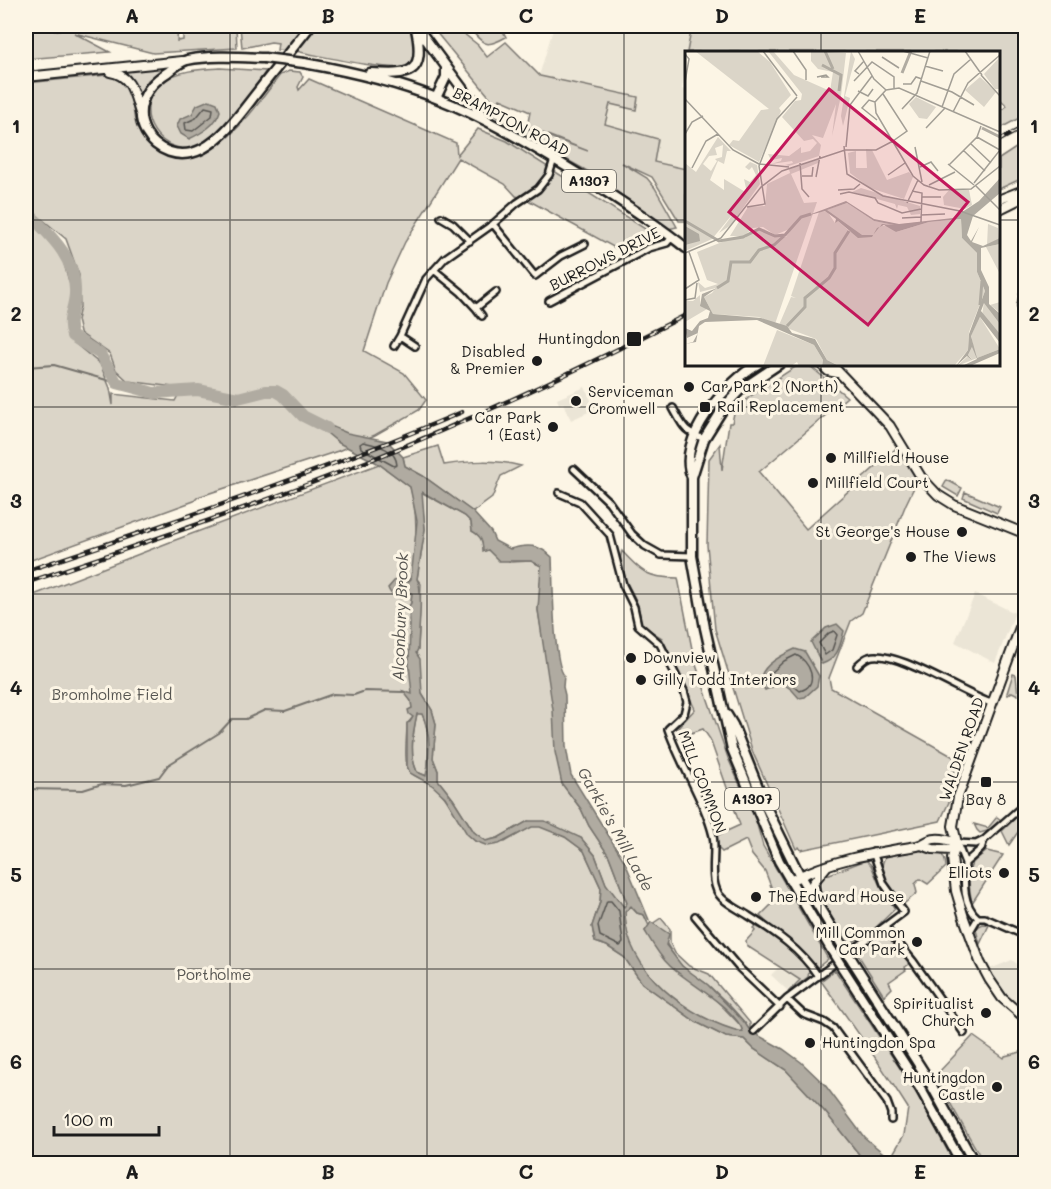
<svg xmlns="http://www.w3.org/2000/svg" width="1051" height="1189" font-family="Mali,sans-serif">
	<rect width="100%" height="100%" fill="#fcf5e5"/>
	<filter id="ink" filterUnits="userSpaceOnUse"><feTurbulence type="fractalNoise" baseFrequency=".0167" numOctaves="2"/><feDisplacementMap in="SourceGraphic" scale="12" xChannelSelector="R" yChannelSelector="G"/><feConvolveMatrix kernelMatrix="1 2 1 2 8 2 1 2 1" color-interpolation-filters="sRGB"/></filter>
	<g filter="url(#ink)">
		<!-- built -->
		<path fill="#ebe5d6" d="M 554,26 L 692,26 L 682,89 L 686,90 L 686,169 L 654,162 L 657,139 L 605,125 L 610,104 L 539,76 Z
			M 585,387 L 595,409 L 571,420 L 563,403 L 559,404 L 557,399 Z
			M 975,594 L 1015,613 L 995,663 L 955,642 Z
			M 1012,960 L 1025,970 L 1025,1010 L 1004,993 L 996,981 L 990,969 Z
			M 778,968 L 800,981 L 787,990 L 771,975 Z"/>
		<!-- green -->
		<path fill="#dbd5c8" stroke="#7c7872" stroke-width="1.5" d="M 45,26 L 178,26 L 177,41 L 183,40 L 183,33 L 186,30 L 189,30 L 191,26 L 236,26 L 237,48 L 153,53 L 74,33 L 110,52 L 26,59 L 26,30 L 61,30 Z
			M 240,26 L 304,26 L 288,51 L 277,50 L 278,43 L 271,42 L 242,48 Z
			M 312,26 L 409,26 C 416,41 419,56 405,68 C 368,67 332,58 295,51 Z
			M 431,26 L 454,26 L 478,45 L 487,57 L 506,42 L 540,76 L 638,97 L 636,110 L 610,104 L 605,124 L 658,139 L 654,162 L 686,169 L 686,221 L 679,221 L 652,177 L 622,163 L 647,178 L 655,188 L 677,227 L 668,229 L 589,172 L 490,117 L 472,96 L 476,94 L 498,118 L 588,151 L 527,127 L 530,112 L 500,99 L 497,106 Z
			M 467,26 L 500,26 L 506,37 C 483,50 484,43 467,26 Z
			M 692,26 L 1025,26 L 1025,115 L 999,129 L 999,112 L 1007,106 L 999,98 L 998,52 L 687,52 Z
			M 167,66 L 148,80 L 138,97 L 130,77 L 123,70 Z
			M 220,68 L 266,71 C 254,89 222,137 203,145 C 163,163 127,111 162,82 C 177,70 203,69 220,68 Z
			M 289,71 L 300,72 L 303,77 L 298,87 L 299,90 L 309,79 L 456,143 L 457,155 L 478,129 L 507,141 L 661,239 L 626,254 L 528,200 L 516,196 L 505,184 L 458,158 L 405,242 L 386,283 L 364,351 L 404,373 L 426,400 L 419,410 L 375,435 L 338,451 L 198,497 L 194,501 L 26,562 L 26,217 L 61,253 L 72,292 L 65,323 L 72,341 L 100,364 L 110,388 L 113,405 L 113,394 L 175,401 L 182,388 L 128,381 L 116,370 L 110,354 L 80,333 L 77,320 L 80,307 L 79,275 L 66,239 L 37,215 L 26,200 L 26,83 L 107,75 L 123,81 C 126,86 129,92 131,98 C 134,107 133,121 138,129 C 141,134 146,139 150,143 C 199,194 252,111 280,75 Z
			M 1025,142 L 1025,177 L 999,189 L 999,159 Z
			M 798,365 L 810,366 L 847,397 L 759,472 L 806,529 L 901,444 L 919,477 L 906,504 L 862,613 L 851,621 L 829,678 L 831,688 L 957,759 L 950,800 L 940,821 L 801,850 L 799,847 L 796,849 L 753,753 L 715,629 L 707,545 L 709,459 L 720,444 L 722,470 L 729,423 L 732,423 L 734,413 L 749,397 Z
			M 438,446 L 444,465 C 470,461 495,459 521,466 L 501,476 L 492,498 L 473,512 L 423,476 L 405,466 L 403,457 Z
			M 379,464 L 410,487 C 420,520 416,559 407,593 L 412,592 L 409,620 L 410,623 L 412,695 L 405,692 L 411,701 L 413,717 L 407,724 C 407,737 404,754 407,766 C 410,777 424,779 433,785 C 452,800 458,825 475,841 L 505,842 L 532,826 L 540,826 L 565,837 L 584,851 L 601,888 L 600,902 L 592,926 L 595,942 L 607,946 L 624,957 L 642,983 L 696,1022 L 726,1037 L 744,1039 L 754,1049 L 786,1070 L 826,1113 L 866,1163 L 26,1164 L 26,598 L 170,542 Z
			M 947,480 L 962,488 L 958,496 L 943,487 Z
			M 421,492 L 465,516 L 471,522 L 472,531 L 479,535 L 488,550 L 511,562 L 531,561 L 542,566 L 538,610 L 553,700 L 562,784 L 581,809 L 589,826 L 609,856 L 627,903 L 624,908 L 606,884 L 595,855 L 581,838 L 528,821 L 498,838 L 485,841 L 474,832 L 453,799 L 438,780 L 438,771 L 433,758 L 436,724 L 432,710 L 422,694 L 415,653 L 418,649 L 421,584 L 417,579 L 425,529 Z
			M 965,492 L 1000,507 L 997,513 L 963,498 Z
			M 622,551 C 642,573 648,578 678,578 L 694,659 L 728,758 L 756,821 L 763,846 L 828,959 L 818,967 L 810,965 L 808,977 L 788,992 L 800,980 L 747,946 L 746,941 L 755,931 L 753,928 L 755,926 L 779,937 L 784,943 L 793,946 L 760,916 L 772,904 L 775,897 L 765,871 L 752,855 L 746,840 L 722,852 L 719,849 L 716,836 L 740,825 L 710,739 L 703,729 L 682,736 L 677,729 L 695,709 L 662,638 L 641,625 C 640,619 640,612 638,606 C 632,587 615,572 622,551 Z
			M 1013,674 L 1016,675 L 1018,695 L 1012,692 L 1008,695 L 1007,693 Z
			M 417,713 L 422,714 C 431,733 429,755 427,776 L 417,772 C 409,755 413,732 417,713 Z
			M 1025,809 L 1025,822 L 1009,845 L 1002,831 Z
			M 997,817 L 1001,820 L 987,831 L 980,833 L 977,830 L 974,824 L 988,828 Z
			M 915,850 C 931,850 945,848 946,867 L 928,884 L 920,879 L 915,884 L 917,893 L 905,903 C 891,897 873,868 888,854 Z
			M 987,851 L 1003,855 L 972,903 C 970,893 966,874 972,864 C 975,859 982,855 987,851 Z
			M 866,860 L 871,865 L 879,884 L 895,909 L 871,932 L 851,943 L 846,940 C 836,922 817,904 817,882 L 827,875 Z
			M 630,906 L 637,913 L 644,915 L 649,926 L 645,931 L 721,1005 L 742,1027 L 743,1033 C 700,1022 646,986 629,943 C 626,935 626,924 625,915 L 625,912 Z
			M 661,918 L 670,929 L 670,943 L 675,953 L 689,966 L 709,974 L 750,1023 L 750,1031 C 740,1014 723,999 709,986 C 700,978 689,974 682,966 C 669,954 665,934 652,924 Z
			M 983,924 L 989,925 L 980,944 L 976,930 L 979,926 Z
			M 885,933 L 887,933 L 908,960 L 908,965 L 905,967 L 906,970 L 889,982 L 892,988 L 884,996 L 855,950 L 874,935 L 882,937 Z
			M 835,970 L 917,1094 L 954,1163 L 895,1163 L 897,1162 L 894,1152 L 904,1135 L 908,1108 C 881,1065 851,1022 821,981 Z
			M 973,1036 L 1004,1058 L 1005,1056 L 1025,1051 L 1025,1163 L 984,1163 L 935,1076 Z"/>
		<!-- water -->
		<path fill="#b0aba1" stroke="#75726c" stroke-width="1.5" fill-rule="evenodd" d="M 209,100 L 217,103 L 220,111 C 216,125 202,133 189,139 L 181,134 L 177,126 L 180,119 L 192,114 L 197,105 Z
			M 305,415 L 347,433 L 387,441 L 403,457 L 405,466 L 423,476 L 473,512 L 491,532 L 495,541 L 510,549 C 527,544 539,544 552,557 C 553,578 553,663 564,675 L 563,687 L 565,695 L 566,747 L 571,775 L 625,862 L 649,920 L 647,921 L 644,915 L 637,913 L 631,906 L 625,912 C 624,971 691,1020 743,1032 C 737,1009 687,982 670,966 C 659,956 652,943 645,931 L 651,922 L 669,934 L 666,945 L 682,966 L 708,985 L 745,1023 L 750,1031 L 783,1049 L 801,1062 L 825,1085 L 864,1137 L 888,1157 L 893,1163 L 866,1163 L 826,1113 L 786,1070 L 754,1049 L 744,1039 L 726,1037 L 696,1022 L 642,983 L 624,957 L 607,946 L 595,942 L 592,926 L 600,902 L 601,888 L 584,851 L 565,837 L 540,827 L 532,827 L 499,844 L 488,846 L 475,841 L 467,834 L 445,797 L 432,785 L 410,773 L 407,766 L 407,723 L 410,722 L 413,717 L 409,714 L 408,710 L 412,708 L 411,701 L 403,691 L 412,694 L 409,665 L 410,623 L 409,606 L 411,603 L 412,593 L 407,593 L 404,598 C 396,598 391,596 388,588 L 396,579 L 401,577 L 408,582 L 411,579 L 417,521 L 410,487 L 379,464 L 339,443 ZM 422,492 L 465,516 L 471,522 L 472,531 C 481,536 483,541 483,552 L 488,550 L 499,561 L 531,561 L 541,566 L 538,610 L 553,710 L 555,752 L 562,784 L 581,809 L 589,826 L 609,856 L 627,903 L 624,907 L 606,884 L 595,855 L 581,838 L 545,821 L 528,821 L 498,838 L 486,841 L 474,832 L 453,799 L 438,780 L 438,771 L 433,758 L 436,724 L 432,710 L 422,694 L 420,659 L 416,653 L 418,649 C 418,634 424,589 417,579 L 425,529 ZM 417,714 L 422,714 C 431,732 430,756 426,776 L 417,772 C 409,755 413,732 417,714 Z
			M 837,624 L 844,631 C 840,646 838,659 822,664 L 811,642 L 826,628 Z
			M 795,649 L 805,652 L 819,676 L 817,686 L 805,697 L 799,698 L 792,690 L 782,683 L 765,690 C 763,687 761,684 761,681 C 759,666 784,654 795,649 Z"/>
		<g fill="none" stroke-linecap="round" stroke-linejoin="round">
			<!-- shore -->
			<path stroke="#575551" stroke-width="1.5" d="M 205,107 L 213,109 L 212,116 L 193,131 L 186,130 L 185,123 L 196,118 Z
				M 363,442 C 376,445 396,448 397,465 L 394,466 L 361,448 L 360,444 Z
				M 834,631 L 837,635 L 832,650 L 825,655 L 819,643 L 829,633 Z
				M 796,655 C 809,660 821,685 800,691 L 784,678 L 768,679 L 769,675 L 784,661 Z
				M 607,901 L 611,901 L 619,911 L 623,943 L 620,946 L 600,936 L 598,926 Z"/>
			<!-- stream -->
			<path stroke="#75726c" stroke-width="2" d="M 26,367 L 54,365 L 117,383
				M 26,789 L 83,790 L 102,784 L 126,785 L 159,777 L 168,765 L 219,733 L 232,719 L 246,719 L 265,710 L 285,711 L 333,694 L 354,695 L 365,691 L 403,692"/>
			<!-- river -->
			<path stroke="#b0aba1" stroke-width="12" d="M 26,211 C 49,234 77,258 75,294 C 74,310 66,320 72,336 L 100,354 L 117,383 L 154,393 L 198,390 L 238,398 L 266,391 L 276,391 L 283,395 L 303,416 L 327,428"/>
			<!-- minor casing -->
			<g stroke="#1c1c1c" stroke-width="10">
				<path id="minor" d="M 441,217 L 453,224 L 470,241
					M 493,224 L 535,276 L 561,256 L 585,244
					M 434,270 L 461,292 L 476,308 L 496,292
					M 1026,285 L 1021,306 L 1026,307
					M 549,301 L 649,248 L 667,243 L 672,237
					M 476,308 L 482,316
					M 394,346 L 400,336
					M 415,346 L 400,336 L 426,279 L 445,258 L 493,224 L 517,203 L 538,189 L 549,175 L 554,159
					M 673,408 C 684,428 683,430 704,439
					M 574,469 L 609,502 L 632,534 L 645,546 L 661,555 L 692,556
					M 559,493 L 580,502 L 610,535 L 623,585 L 634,607 L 638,625 L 660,644 L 684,691 L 687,702 L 684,714 L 668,729 C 680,764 705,802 713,836 C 717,853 707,884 722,898 C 729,905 740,910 749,916 C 776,933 800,949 818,976
					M 857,666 C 860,663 865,658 869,657 C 893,648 964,694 991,703
					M 957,843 L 976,844 L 984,840 L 1026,803
					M 957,843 L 965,863
					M 695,916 L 739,968 L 780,1007
					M 978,918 C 962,905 964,881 965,863 L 981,849 L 984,840
					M 978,918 L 985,918 L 1026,936
					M 885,927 L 913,961 L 964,1033
					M 969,933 L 978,918
					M 787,999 L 803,1014 L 824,1022 L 833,1028 L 887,1102 L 891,1113 L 891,1120
					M 754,1031 L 787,999 L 904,912 L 884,884 L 873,852"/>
			</g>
			<!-- secondary casing -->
			<g stroke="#1c1c1c" stroke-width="12">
				<path id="secondary" d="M 110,72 C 132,75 134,95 140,113
					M 26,77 L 182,61
					M 998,200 L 1026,189
					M 998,210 L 1026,196
					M 821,364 L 828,371 L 837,373
					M 831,364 L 890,426 L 921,477 L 938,495 L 954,505 L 1026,534
					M 1026,611 L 958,797 L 953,826 L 957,843 L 952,858 L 956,891 L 964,918 L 980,962 L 989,979 L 1002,998 L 1026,1019
					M 921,845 L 933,849 L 951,850 L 956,844
					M 790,881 C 830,860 873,853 917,846 C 922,845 925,842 930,840 C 938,837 949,840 957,843
					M 818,902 L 813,883 L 827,866"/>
			</g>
			<!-- primary casing -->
			<g stroke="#1c1c1c" stroke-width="13">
				<path id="primary" d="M 416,26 L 485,119
					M 264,58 C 239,57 211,55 187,60 C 180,62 173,68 168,72 C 110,108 156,172 202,149 C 225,137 243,110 259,90 C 276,68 293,48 310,26
					M 304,63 C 349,71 394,81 436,98 C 488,118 537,149 585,178 C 619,200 654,222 686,248
					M 370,73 C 409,75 426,76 416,29
					M 436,98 L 446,77 L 446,68
					M 779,364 L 740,390 L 724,407 L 704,439 L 692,477 L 692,556 L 705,628 L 732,749 L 779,861 L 832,951
					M 692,477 C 675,440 727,381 758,364
					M 727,715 L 733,725 L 766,807 L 800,876 L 842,945
					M 852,960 L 928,1079 L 975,1164
					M 842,967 L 920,1088 L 962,1164"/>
			</g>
			<!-- minor -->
			<use href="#minor" stroke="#fcf5e5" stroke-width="5"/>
			<!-- secondary -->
			<use href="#secondary" stroke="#fcf5e5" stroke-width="8"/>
			<!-- primary -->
			<use href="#primary" stroke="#fcf5e5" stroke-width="8"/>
			<!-- rail casing -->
			<g stroke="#1c1c1c" stroke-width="4.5">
				<path id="rail" d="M 998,141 L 1026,126
					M 26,571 C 173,522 319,473 462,412
					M 26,583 C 140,544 256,506 368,461 C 477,418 582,368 686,315"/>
			</g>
			<!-- rail -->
			<use href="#rail" stroke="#fcf5e5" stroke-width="2" stroke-dasharray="7" stroke-linecap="butt"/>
			<!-- primary-bridge casing -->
			<g stroke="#1c1c1c" stroke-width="13" stroke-linecap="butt">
				<path id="primary-bridge" d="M 264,58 L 304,63
					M 842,945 L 852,960
					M 832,951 L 842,967"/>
			</g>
			<!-- primary-bridge -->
			<use href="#primary-bridge" stroke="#fcf5e5" stroke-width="8"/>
		</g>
	</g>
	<!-- grid -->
	<path fill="none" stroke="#1c1c1c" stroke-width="1.5" stroke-opacity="0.55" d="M 230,26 L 230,1164M 427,26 L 427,1164M 624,26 L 624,1164M 821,26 L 821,52M 26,220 L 686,220M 998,220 L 1026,220M 821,364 L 821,1164M 26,407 L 1026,407M 26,594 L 1026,594M 26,782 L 1026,782M 26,969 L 1026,969"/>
	<!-- markers -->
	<g fill="#1c1c1c" stroke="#fcf5e5" stroke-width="2">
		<rect x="626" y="331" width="16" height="16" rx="3"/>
		<circle cx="537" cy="361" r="6"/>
		<circle cx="689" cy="387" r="6"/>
		<circle cx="576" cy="401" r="6"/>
		<rect x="699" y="401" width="12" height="12" rx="3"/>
		<circle cx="553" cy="427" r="6"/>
		<circle cx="831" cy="458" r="6"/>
		<circle cx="813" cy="483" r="6"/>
		<circle cx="962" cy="532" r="6"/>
		<circle cx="911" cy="557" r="6"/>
		<circle cx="631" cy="658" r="6"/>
		<circle cx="641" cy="680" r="6"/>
		<rect x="980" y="776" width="12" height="12" rx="3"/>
		<circle cx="1004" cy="873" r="6"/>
		<circle cx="756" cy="897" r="6"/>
		<circle cx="917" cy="942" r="6"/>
		<circle cx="986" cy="1013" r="6"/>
		<circle cx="810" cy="1043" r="6"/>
		<circle cx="997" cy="1087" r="6"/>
	</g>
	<g text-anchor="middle" stroke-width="6" stroke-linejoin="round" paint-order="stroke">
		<!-- shield labels -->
		<g fill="#fcf5e5" stroke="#5f5d58" stroke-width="1.5">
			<rect x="562" y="170" width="54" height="22" rx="4.5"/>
			<rect x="725" y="788" width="54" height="22" rx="4.5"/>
		</g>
		<g font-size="14" font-weight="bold" fill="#1c1c1c">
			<text x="589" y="186">A1307</text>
			<text x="752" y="804">A1307</text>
		</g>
		<!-- street labels -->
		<g font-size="15" fill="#1c1c1c" stroke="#fcf5e5">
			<text transform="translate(511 122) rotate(28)" y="5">BRAMPTON ROAD</text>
			<text transform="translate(605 259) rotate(-27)" y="5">BURROWS DRIVE</text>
			<text transform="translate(962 749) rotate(-71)" y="5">WALDEN ROAD</text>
			<text transform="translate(702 782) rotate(69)" y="5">MILL COMMON</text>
		</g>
		<!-- poi labels -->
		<g font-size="15" fill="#1c1c1c" stroke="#fcf5e5" text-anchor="start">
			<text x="620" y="344" text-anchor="end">Huntingdon</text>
			<text x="525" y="357" text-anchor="end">Disabled<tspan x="525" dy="17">&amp; Premier</tspan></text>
			<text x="701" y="392">Car Park 2 (North)</text>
			<text x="588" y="397">Serviceman<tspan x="588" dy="17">Cromwell</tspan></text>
			<text x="717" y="412">Rail Replacement</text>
			<text x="541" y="423" text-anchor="end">Car Park<tspan x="541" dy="17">1 (East)</tspan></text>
			<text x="843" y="463">Millfield House</text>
			<text x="825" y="488">Millfield Court</text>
			<text x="950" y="537" text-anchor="end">St George's House</text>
			<text x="923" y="562">The Views</text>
			<text x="643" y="663">Downview</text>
			<text x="653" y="685">Gilly Todd Interiors</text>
			<text x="986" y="805" text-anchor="middle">Bay 8</text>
			<text x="992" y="878" text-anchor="end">Elliots</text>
			<text x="768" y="902">The Edward House</text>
			<text x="905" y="938" text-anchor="end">Mill Common<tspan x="905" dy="17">Car Park</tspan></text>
			<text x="974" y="1009" text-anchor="end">Spiritualist<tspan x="974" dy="17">Church</tspan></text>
			<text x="822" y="1048">Huntingdon Spa</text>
			<text x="985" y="1083" text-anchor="end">Huntingdon<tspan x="985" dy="17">Castle</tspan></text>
		</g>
		<!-- park labels -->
		<g font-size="15" fill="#555450" stroke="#fcf5e5">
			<text x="112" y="700">Bromholme Field</text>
			<text x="214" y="980">Portholme</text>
		</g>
		<!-- water labels -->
		<g font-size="16" font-style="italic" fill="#575551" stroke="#fcf5e5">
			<text transform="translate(400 617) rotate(-88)" y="6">Alconbury Brook</text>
			<text transform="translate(616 829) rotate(61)" y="6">Garkie's Mill Lade</text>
		</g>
	</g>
	<!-- overview -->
	<g transform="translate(685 51)">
		<rect width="315" height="315" fill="#fcf5e5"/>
		<path d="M 10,0 L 72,0 L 85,11 L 106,44 L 94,57 L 96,60 L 74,111 L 44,94 L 48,89 L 54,90 L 76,59 L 84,58 ZM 83,0 L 88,0 L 109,24 L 145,40 L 148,21 L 133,18 L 126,10 L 126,0 L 161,2 L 156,45 L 147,85 L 151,53 L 138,87 L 127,84 L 136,94 L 134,105 L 104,115 L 100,114 L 108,112 L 107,110 L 86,113 L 96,110 L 97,107 L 86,109 L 83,103 L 104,105 L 116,96 L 116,102 L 125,100 L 132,92 L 128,88 L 119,90 L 97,66 L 110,50 L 116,49 L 117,43 ZM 166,0 L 170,8 L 160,45 L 165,47 L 158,75 L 156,65 ZM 313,8 L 315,38 L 310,38 L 299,23 ZM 295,26 L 311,41 L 299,56 L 280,39 ZM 231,46 L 251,56 L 242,68 L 234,67 L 224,53 ZM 33,86 L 46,100 L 42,100 L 39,113 L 33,110 L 25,129 L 39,139 L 39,128 L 62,142 L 59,128 L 65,131 L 71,124 L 67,116 L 64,119 L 60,116 L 65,111 L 72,114 L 75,133 L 46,174 L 34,182 L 51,159 L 27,188 L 0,200 L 0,112 L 11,121 ZM 38,94 L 37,106 L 30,108 L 32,110 L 26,120 L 18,113 L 24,105 L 32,104 L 30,97 ZM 181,98 L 187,99 L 202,129 L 224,121 L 228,126 L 219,148 L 185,137 L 165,122 L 163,102 L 171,100 L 171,117 L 182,117 ZM 135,107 L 133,112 L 106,123 L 119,152 L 132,151 L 90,273 L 74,266 L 28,263 L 19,246 L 27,242 L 31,237 L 15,241 L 13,231 L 20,237 L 33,233 L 22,229 L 12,201 L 47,187 L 60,187 L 68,179 L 79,178 L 88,184 L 101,186 L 107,177 L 90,184 L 78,176 L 68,177 L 59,185 L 45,185 L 63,156 L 80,155 L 82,133 L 105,122 L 104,118 ZM 176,137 L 235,155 L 235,163 L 226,164 L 222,156 L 213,154 L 212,158 L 210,153 L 167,141 ZM 265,138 L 284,139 L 287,154 L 280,158 L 259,154 L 258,146 ZM 162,152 L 189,170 L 210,174 L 235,171 L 220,178 L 201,173 L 195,175 L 205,175 L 211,181 L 244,171 L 276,168 L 277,187 L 292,202 L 292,221 L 300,240 L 284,281 L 283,299 L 269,315 L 154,315 L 142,309 L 131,288 L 94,274 L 106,246 L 111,247 L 106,245 L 134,161 L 142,160 L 150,172 L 152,169 L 164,180 L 172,182 L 141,159 ZM 303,173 L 313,177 L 314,188 L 302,194 ZM 315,193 L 315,223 L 301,196 ZM 15,244 L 15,253 L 22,258 L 0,271 L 0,250 L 8,250 ZM 299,251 L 310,265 L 314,261 L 305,254 L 315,251 L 315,283 L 297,264 ZM 295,266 L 315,298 L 272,315 L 283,305 L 287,308 L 283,304 L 288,294 L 286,284 ZM 92,279 L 129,294 L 138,309 L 137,315 L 114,315 L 112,311 L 106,315 L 78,315 Z" fill="#dbd5c8" fill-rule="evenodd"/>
		<path d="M 315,127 L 315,142 L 288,165 L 282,184 L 286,190 L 294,176 L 287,191 L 298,195 L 315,187 L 315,193 L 296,197 L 296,219 L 304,236 L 304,253 L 314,262 L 315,273 L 299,252 L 296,260 L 315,283 L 315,292 L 295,266 L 286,285 L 292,307 L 315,298 L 315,302 L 285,315 L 277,315 L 292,308 L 287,296 L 283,304 L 287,309 L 282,305 L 271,315 L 283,299 L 284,283 L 300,240 L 292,221 L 292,202 L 277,187 L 276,168 L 244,171 L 211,181 L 199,174 L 192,177 L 187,186 L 173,187 L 153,170 L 150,172 L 151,168 L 140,160 L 121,165 L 161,150 L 189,168 L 214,173 L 268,167 L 294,150 ZM 162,152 L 189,170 L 209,174 L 197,173 L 188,184 L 177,184 L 142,159 ZM 0,175 L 14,183 L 15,190 L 0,194 ZM 32,237 L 19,246 L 28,263 L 76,267 L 102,275 L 107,282 L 130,288 L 142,309 L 154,315 L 137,315 L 138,309 L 129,294 L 72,269 L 20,271 L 14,275 L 11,291 L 0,293 L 8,291 L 13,282 L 2,287 L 0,277 L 7,280 L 15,270 L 23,267 L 25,260 L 15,255 L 17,243 Z" fill="#b0aba1" fill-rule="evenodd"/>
		<path fill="none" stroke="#b0aba1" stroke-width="3" d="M 140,0 L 148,18M 137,14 L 156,24 L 154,40M 217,22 L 226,0M 297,77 L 315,86M 0,170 L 34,190 L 58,186 L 74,178 L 90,185 L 100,184 L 116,166 L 126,163M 32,237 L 43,230 L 46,211 L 65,211 L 74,199 L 89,194 L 100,184M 295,254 L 297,230M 102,275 L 120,256 L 120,247 L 144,227 L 150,217 L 150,202 L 164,180"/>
		<path fill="none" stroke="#a29e95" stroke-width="1.5" d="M 78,0 L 112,45M 108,0 L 121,19 L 121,29M 173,0 L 189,28 L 201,39M 218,0 L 243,7M 280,0 L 297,24M 0,3 L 4,8 L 0,31M 197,6 L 214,17M 240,15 L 258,20M 174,23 L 170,20 L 179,10M 296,24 L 315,45M 132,26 L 141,24 L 143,26 L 136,26M 169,30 L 187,11 L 209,26 L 209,37M 236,30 L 267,41 L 289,54M 218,33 L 226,33 L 231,26 L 237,28M 173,40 L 183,45 L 188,38M 198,43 L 222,80 L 208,90M 0,48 L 48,99 L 74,113M 190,51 L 184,49 L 177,57 L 192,69M 257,56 L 269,23 L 286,8M 217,58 L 232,42 L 245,0M 268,61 L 283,32 L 315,4M 241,77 L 260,57M 315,81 L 214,37 L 201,39 L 190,51 L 191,62 L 214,101 L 228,125 L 239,134 L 254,139 L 286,138 L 315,115M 0,83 L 7,71 L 18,65M 286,93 L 306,112M 159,95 L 162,123 L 198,145 L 275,160 L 315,174M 161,96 L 165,54 L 187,25M 230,96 L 237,131M 278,99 L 300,120M 115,112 L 117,138 L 124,146M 75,113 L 104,116M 263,113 L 289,134M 264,114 L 292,86 L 296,75M 235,116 L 246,111 L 253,120M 7,117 L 21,90 L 33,83M 203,124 L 220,112M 117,125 L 127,125 L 128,116M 131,126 L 135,105M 289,132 L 315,99 L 292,86M 244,134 L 270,121M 291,135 L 315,159M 153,139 L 169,138 L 175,133M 227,140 L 237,142 L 236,171M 155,143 L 164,141 L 190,147 L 193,152 L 217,162 L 236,158M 237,146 L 256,146M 222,152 L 233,129M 62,156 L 80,153 L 74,115 L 92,68 L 112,46M 236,164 L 260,163M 217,167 L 236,166M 0,202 L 36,187 L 76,136 L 97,120 L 160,99 L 191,99 L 208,90M 0,238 L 14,229 L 4,201M 0,249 L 10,247 L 12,232"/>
		<path fill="#c2185b" fill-opacity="0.15" stroke="#c2185b" stroke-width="3" d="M 144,38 L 283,151 L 183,274 L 44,161 Z"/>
		<rect width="315" height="315" fill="none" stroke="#1c1c1c" stroke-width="3"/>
	</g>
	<!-- margin -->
	<rect width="1051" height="1189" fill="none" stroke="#fcf5e5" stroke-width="66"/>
	<!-- scale -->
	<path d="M54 1126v9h105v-9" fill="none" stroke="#1c1c1c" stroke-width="3"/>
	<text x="63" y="1126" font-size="18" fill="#1c1c1c" stroke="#fcf5e5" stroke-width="4.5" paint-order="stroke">100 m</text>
	<rect x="33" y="33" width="985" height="1123" fill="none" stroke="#1c1c1c" stroke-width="2"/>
	<g font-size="20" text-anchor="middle" font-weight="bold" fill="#1c1c1c">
		<text x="132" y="23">A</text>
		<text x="328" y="23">B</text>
		<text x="526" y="23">C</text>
		<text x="722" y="23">D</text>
		<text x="920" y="23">E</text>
		<text x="16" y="133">1</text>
		<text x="1034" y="133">1</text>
		<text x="16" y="321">2</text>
		<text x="1034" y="321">2</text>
		<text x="16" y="508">3</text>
		<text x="1034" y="508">3</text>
		<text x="16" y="695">4</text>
		<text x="1034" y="695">4</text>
		<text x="16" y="882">5</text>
		<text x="1034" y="882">5</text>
		<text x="16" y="1069">6</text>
		<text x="1034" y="1069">6</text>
		<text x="132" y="1179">A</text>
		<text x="328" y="1179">B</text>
		<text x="526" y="1179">C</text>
		<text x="722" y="1179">D</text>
		<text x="920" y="1179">E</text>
	</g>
</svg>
